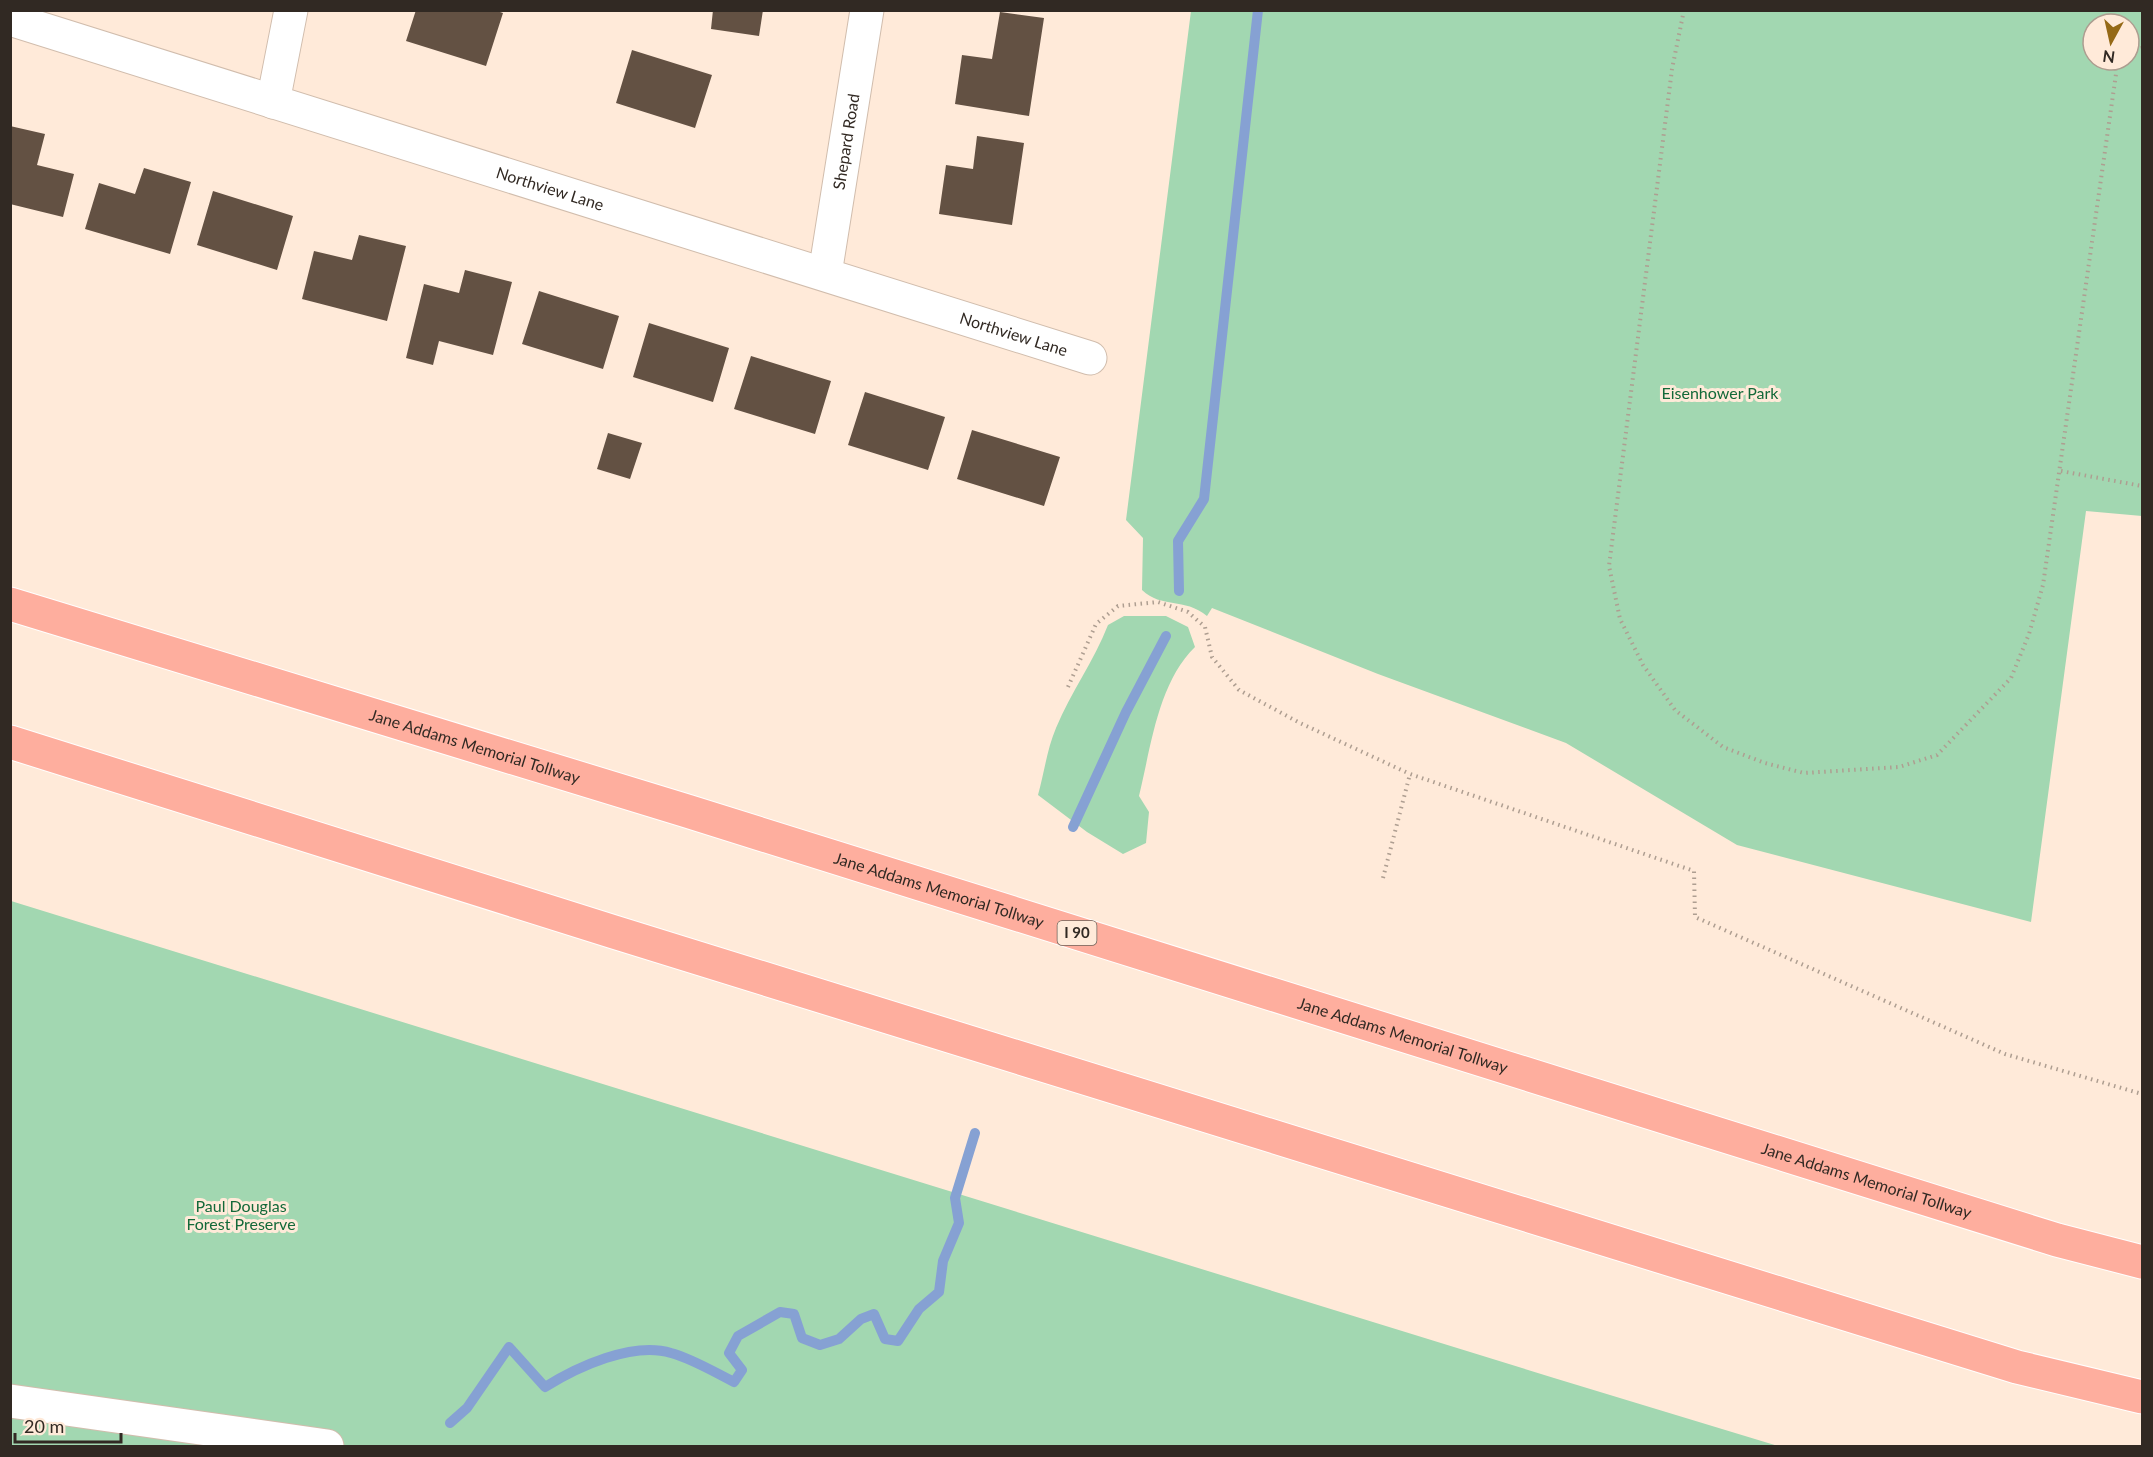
<svg xmlns="http://www.w3.org/2000/svg" width="2153" height="1457" font-family="Lato,sans-serif">
	<rect width="100%" height="100%" fill="#ffead9"/>
	<!-- green -->
	<path fill="#a2d7b1" fill-rule="evenodd" d="M 1191,11 L 2142,11 L 2142,516 L 2086,511 L 2031,922 L 1737,845 L 1566,743 L 1378,674 L 1212,608 L 1207,616 C 1184,597 1162,609 1142,590 L 1143,538 L 1126,520 ZM 2093,24 L 2129,24 L 2129,60 L 2093,60 Z
		M 1124,616 L 1166,616 L 1188,627 L 1195,647 C 1158,683 1151,747 1139,796 L 1149,812 L 1146,843 L 1123,854 L 1087,832 L 1038,795 C 1044,774 1047,749 1056,728 C 1071,692 1094,661 1108,625 Z
		M 11,901 L 1554,1378 L 1778,1446 L 11,1446 Z"/>
	<g fill="none" stroke-linecap="round" stroke-linejoin="round">
		<!-- stream -->
		<path stroke="#86a1d3" stroke-width="10" d="M 1179,591 L 1178,541 L 1204,499 L 1258,10
			M 1073,827 L 1126,712 L 1166,636
			M 450,1423 L 467,1408 L 509,1347 L 545,1387 C 577,1367 633,1341 671,1353 C 693,1359 714,1372 734,1382 L 742,1370 L 729,1353 L 738,1336 L 780,1312 L 794,1314 L 802,1338 L 820,1345 L 839,1339 L 861,1319 L 874,1314 L 885,1339 L 898,1341 L 919,1309 L 939,1292 L 943,1261 L 959,1223 L 955,1198 L 975,1133"/>
	</g>
	<!-- building -->
	<path fill="#635143" d="M 416,10 L 494,10 L 503,13 L 486,66 L 406,41 Z
		M 713,10 L 763,10 L 759,36 L 711,29 Z
		M 1000,12 L 1044,18 L 1029,116 L 955,104 L 962,55 L 992,59 Z
		M 632,50 L 712,75 L 695,128 L 616,103 Z
		M 10,126 L 45,134 L 37,165 L 74,174 L 63,217 L 10,204 Z
		M 977,136 L 1024,143 L 1012,225 L 939,214 L 946,165 L 973,169 Z
		M 144,168 L 191,182 L 170,254 L 85,229 L 99,183 L 135,194 Z
		M 213,191 L 293,216 L 277,270 L 197,245 Z
		M 359,235 L 406,246 L 387,321 L 302,299 L 314,251 L 352,260 Z
		M 465,270 L 512,282 L 493,355 L 439,341 L 433,365 L 406,358 L 424,284 L 459,293 Z
		M 539,291 L 619,316 L 603,369 L 522,344 Z
		M 649,323 L 729,348 L 713,402 L 633,377 Z
		M 751,356 L 831,381 L 815,434 L 734,409 Z
		M 865,392 L 945,417 L 928,470 L 848,445 Z
		M 972,430 L 1060,457 L 1044,506 L 957,479 Z
		M 608,433 L 642,443 L 630,479 L 597,469 Z"/>
	<g fill="none" stroke-linecap="round" stroke-linejoin="round">
		<!-- minor casing -->
		<g stroke="#d1bdad" stroke-width="35">
			<g id="minor">
				<path id="s1" d="M 10,19 L 1090,358"/>
				<path d="M 273,102 L 291,10"/>
				<path id="s2" d="M 825,274 L 867,10"/>
			</g>
		</g>
		<!-- tertiary casing -->
		<g stroke="#d1bdad" stroke-width="35">
			<path id="tertiary" d="M 10,1401 L 327,1446"/>
		</g>
		<!-- motorway casing -->
		<g stroke="#fff" stroke-width="35">
			<g id="motorway">
				<path id="s3" d="M 10,604 L 687,811 L 2057,1240 L 2142,1262"/>
				<path d="M 10,742 L 614,932 L 2017,1367 L 2142,1397"/>
			</g>
		</g>
		<!-- path -->
		<path stroke="#ae9e91" stroke-width="4" stroke-dasharray="1.5 4.5" stroke-linecap="butt" d="M 1684,10 L 1672,69 L 1609,566 L 1620,619 L 1643,665 L 1675,710 L 1723,747 L 1765,763 L 1804,773 L 1899,767 L 1937,755 L 2011,678 L 2029,634 L 2043,585 L 2116,74 L 2115,60
			M 2108,10 L 2111,24
			M 2129,51 L 2142,48
			M 2061,471 L 2142,486
			M 1068,687 L 1096,624 L 1118,606 L 1158,602 L 1188,612 L 1205,627 L 1212,657 L 1239,690 L 1300,723 L 1410,774
			M 1383,878 L 1410,774 L 1694,871 L 1695,917 L 2005,1054 L 2142,1094"/>
		<!-- minor -->
		<use href="#minor" stroke="#fff" stroke-width="33"/>
		<!-- tertiary -->
		<use href="#tertiary" stroke="#fff" stroke-width="33"/>
		<!-- motorway -->
		<use href="#motorway" stroke="#feae9e" stroke-width="33"/>
	</g>
	<g text-anchor="middle" stroke-width="6" stroke-linejoin="round" paint-order="stroke">
		<!-- shield labels -->
		<rect fill="#ffead9" stroke="#6f635a" stroke-width="1.5" x="1057.5" y="921" width="39" height="24" rx="4.5"/>
		<g font-size="15" font-weight="bold" fill="#312923">
			<text x="1077" y="938">I 90</text>
		</g>
		<!-- street labels -->
		<g font-size="16" fill="#312923" stroke="#ffead9">
			<text dy="6" stroke="none"><textPath href="#s2" startOffset="134">Shepard Road</textPath></text>
			<text dy="6" stroke="none"><textPath href="#s1" startOffset="566">Northview Lane</textPath></text>
			<text dy="6" stroke="none"><textPath href="#s1" startOffset="1052">Northview Lane</textPath></text>
			<text dy="6" stroke="none"><textPath href="#s3" startOffset="486">Jane Addams Memorial Tollway</textPath></text>
			<text dy="6" stroke="none"><textPath href="#s3" startOffset="972">Jane Addams Memorial Tollway</textPath></text>
			<text dy="6" stroke="none"><textPath href="#s3" startOffset="1458">Jane Addams Memorial Tollway</textPath></text>
			<text dy="6" stroke="none"><textPath href="#s3" startOffset="1944">Jane Addams Memorial Tollway</textPath></text>
		</g>
		<!-- park labels -->
		<g font-size="16" fill="#136939" stroke="#ffead9">
			<text x="1720" y="399">Eisenhower Park</text>
			<text x="241" y="1212">Paul Douglas<tspan x="241" dy="18">Forest Preserve</tspan></text>
		</g>
	</g>
	<!-- border -->
	<rect width="2153" height="1457" fill="none" stroke="#312923" stroke-width="24"/>
	<!-- north arrow -->
	<g transform="translate(2111 42) rotate(188)"><circle r="28" fill="#ffead9" stroke="#ad9d90" stroke-width="1.5"/>
	<path d="M0-4.5L10 22L0 15L-10 22Z" fill="#956916"/>
	<text y="-9" font-size="16" font-weight="bold" text-anchor="middle" fill="#312923">N</text>
	</g>
	<!-- scale -->
	<path d="M15 1433v9h106v-9" fill="none" stroke="#312923" stroke-width="3"/>
	<text x="24" y="1433" font-size="18" fill="#312923" stroke="#ffead9" stroke-width="4.5" paint-order="stroke">20 m</text>
</svg>
